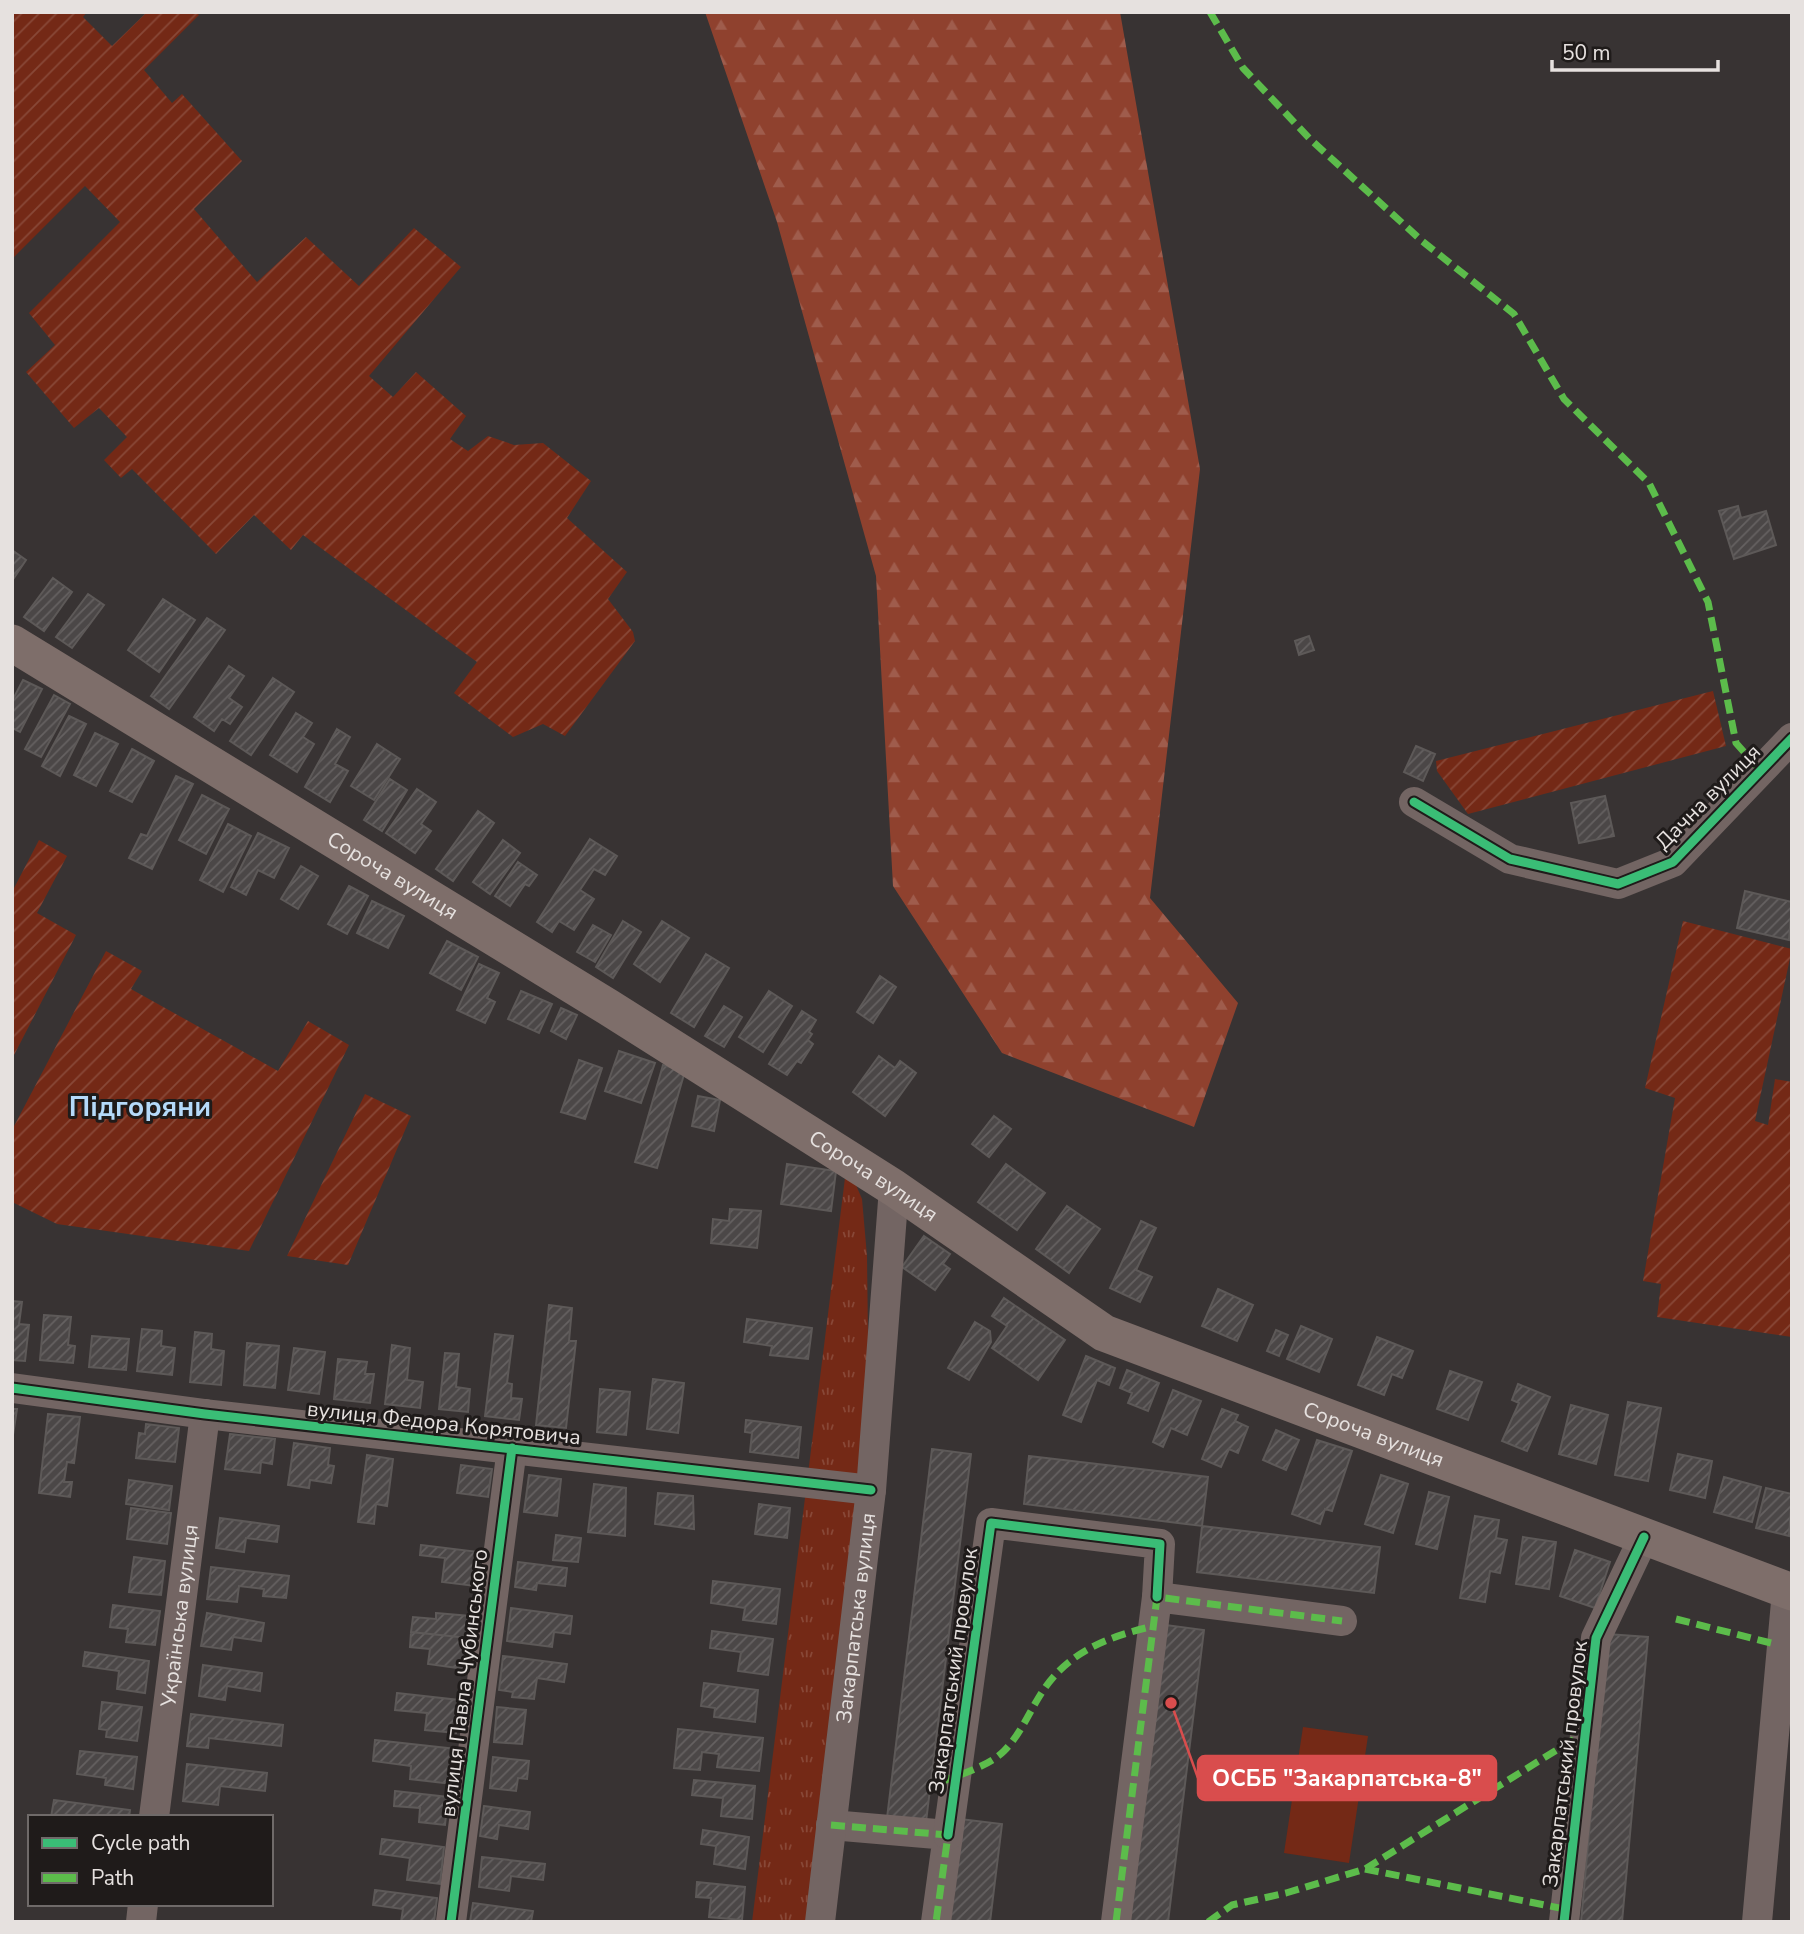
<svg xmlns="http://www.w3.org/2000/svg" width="1804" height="1934" font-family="'Nunito Sans',sans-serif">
	<defs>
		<pattern id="forest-firs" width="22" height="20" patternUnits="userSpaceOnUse" patternTransform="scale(1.75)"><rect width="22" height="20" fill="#8f412e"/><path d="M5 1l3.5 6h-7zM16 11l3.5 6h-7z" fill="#9f5c4c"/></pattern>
		<pattern id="park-tufts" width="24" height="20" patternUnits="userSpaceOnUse" patternTransform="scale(1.75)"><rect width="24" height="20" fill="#742916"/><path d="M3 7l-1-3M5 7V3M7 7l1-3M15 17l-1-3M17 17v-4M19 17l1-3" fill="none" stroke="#884837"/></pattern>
		<pattern id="garden-furrows" width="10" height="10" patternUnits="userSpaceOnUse" patternTransform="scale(1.75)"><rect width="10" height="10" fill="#742916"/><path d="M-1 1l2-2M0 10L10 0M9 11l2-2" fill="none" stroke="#884837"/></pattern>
		<pattern id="building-hatch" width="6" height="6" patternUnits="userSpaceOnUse" patternTransform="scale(1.75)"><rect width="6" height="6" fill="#4b4747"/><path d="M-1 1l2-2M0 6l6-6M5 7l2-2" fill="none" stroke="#656161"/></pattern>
	</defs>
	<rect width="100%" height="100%" fill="#383333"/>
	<!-- forest -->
	<path fill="url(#forest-firs)" d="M 705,12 L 1120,12 L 1200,469 L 1150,898 L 1238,1003 L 1194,1127 L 1002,1053 L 893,886 L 876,576 L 777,222 Z"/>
	<!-- park -->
	<path fill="url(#park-tufts)" d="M 845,1178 L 853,1178 L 862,1199 L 867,1256 L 869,1417 L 813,1922 L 752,1922 Z"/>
	<!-- garden -->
	<path fill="url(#garden-furrows)" d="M 12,12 L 87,12 L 83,17 L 112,46 L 147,12 L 196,12 L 199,15 L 144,70 L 172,103 L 182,94 L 242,161 L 194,209 L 257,282 L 306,237 L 359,286 L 414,228 L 461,267 L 369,376 L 393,397 L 416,372 L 466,416 L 450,439 L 468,451 L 488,436 L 514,445 L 543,443 L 591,481 L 567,518 L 627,572 L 608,599 L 633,632 L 635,641 L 565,736 L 543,724 L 513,737 L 454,693 L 477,662 L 303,535 L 291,550 L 254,515 L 216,554 L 132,469 L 121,478 L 104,460 L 127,437 L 99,408 L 74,428 L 26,372 L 55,345 L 29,313 L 120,222 L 85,186 L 12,259 Z
		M 1713,691 L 1726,746 L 1468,814 L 1437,771 L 1436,761 Z
		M 39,840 L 67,856 L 37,913 L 76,935 L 12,1059 L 12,892 Z
		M 1683,921 L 1792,949 L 1755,1121 L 1768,1125 L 1775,1079 L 1792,1082 L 1792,1337 L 1657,1317 L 1661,1284 L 1643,1281 L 1675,1098 L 1645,1088 Z
		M 106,951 L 142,971 L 131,989 L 278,1071 L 308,1021 L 349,1045 L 249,1251 L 57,1224 L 12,1202 L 12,1130 Z
		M 365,1094 L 411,1116 L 348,1265 L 287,1256 Z"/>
	<!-- pitch -->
	<path fill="#742916" d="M 1303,1727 L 1368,1736 L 1349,1863 L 1284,1853 Z"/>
	<!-- building -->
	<path fill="url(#building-hatch)" stroke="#5d5958" stroke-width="2" d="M 1738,506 L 1741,518 L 1766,511 L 1776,545 L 1734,559 L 1719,511 Z
		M 12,550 L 26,560 L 12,581 Z
		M 53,578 L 72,592 L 44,631 L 24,617 Z
		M 88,594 L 104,605 L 72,648 L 56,637 Z
		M 163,599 L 195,620 L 159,672 L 128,650 Z
		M 207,618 L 225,630 L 169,709 L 151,696 Z
		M 1309,636 L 1314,650 L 1299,655 L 1295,641 Z
		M 229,666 L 244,676 L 229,698 L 242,707 L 230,724 L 222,719 L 214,731 L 194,717 Z
		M 273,678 L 294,692 L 251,755 L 230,741 Z
		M 23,680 L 42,689 L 20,732 L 12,728 L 12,701 Z
		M 54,695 L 70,704 L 41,757 L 25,749 Z
		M 296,713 L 312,723 L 303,737 L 314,744 L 297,772 L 270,755 Z
		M 69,716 L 86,724 L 60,776 L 42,766 Z
		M 337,729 L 350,737 L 335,764 L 348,771 L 330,802 L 305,787 Z
		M 95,733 L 118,744 L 96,786 L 74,775 Z
		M 377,744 L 400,759 L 374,800 L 351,786 Z
		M 1416,746 L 1435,754 L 1423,781 L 1404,772 Z
		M 132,749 L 154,761 L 132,802 L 110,791 Z
		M 176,776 L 193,784 L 152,869 L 129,858 L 141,834 L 147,836 Z
		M 390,779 L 407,790 L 382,831 L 364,820 Z
		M 417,789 L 436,802 L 421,824 L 431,831 L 415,853 L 386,833 Z
		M 202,795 L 229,809 L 206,854 L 179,840 Z
		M 1605,796 L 1614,836 L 1579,843 L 1571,803 Z
		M 478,811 L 494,823 L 453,881 L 436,869 Z
		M 228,824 L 251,836 L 223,892 L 200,880 Z
		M 258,833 L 289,848 L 274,878 L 258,870 L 246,895 L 231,887 Z
		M 590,839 L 617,856 L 605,875 L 594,869 L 580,890 L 594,899 L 574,930 L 559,921 L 552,932 L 537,922 Z
		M 503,840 L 520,853 L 490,894 L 473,882 Z
		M 518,862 L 537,875 L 529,886 L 525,884 L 510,906 L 495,896 Z
		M 301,866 L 318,876 L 298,909 L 281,899 Z
		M 349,886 L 368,896 L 347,934 L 328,924 Z
		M 1745,891 L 1792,902 L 1789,940 L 1737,928 Z
		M 372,901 L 404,916 L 388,948 L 357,933 Z
		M 623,921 L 641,932 L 613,978 L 596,967 Z
		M 662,921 L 689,938 L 660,982 L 634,964 Z
		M 593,925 L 611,935 L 595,962 L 577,952 Z
		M 447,941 L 478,957 L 461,990 L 430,973 Z
		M 706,954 L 729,968 L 694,1027 L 671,1013 Z
		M 479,964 L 499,973 L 487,998 L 495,1002 L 485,1023 L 457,1010 Z
		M 880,976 L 896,987 L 873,1023 L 857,1012 Z
		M 521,991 L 552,1004 L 539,1033 L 508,1019 Z
		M 769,991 L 792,1006 L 763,1052 L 739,1037 Z
		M 724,1006 L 742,1017 L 724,1047 L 705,1036 Z
		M 561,1008 L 577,1015 L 566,1039 L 551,1031 Z
		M 802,1011 L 816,1020 L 809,1032 L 812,1034 L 808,1040 L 813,1044 L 801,1063 L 797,1061 L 787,1075 L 769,1064 Z
		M 619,1051 L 655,1063 L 641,1103 L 605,1091 Z
		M 879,1056 L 895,1068 L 900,1061 L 916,1073 L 885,1116 L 853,1092 Z
		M 579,1060 L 602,1068 L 585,1119 L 561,1112 Z
		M 663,1065 L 685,1071 L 657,1168 L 635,1162 Z
		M 698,1096 L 720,1100 L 714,1131 L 692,1126 Z
		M 994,1116 L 1011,1129 L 989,1157 L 972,1144 Z
		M 787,1164 L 836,1171 L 831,1211 L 781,1204 Z
		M 1006,1164 L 1045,1193 L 1017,1230 L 978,1202 Z
		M 1067,1206 L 1100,1229 L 1069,1273 L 1036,1249 Z
		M 730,1209 L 761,1211 L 757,1248 L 711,1243 L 713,1219 L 729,1221 Z
		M 1141,1221 L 1156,1228 L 1136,1270 L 1152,1277 L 1140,1302 L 1110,1288 Z
		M 924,1236 L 950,1254 L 943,1264 L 950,1269 L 935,1290 L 902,1267 Z
		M 1218,1289 L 1253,1305 L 1237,1341 L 1202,1326 Z
		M 1004,1298 L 1065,1340 L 1038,1380 L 992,1348 L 1007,1326 L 992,1316 Z
		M 12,1301 L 22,1302 L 19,1324 L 29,1325 L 25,1361 L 12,1360 Z
		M 549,1305 L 572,1308 L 569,1341 L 576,1341 L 566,1428 L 536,1425 Z
		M 44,1315 L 71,1317 L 68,1345 L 75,1346 L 73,1363 L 40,1360 Z
		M 747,1319 L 812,1328 L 808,1359 L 770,1355 L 772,1346 L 744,1342 Z
		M 975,1322 L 990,1331 L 991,1342 L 969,1380 L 948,1368 Z
		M 1301,1326 L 1332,1339 L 1319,1372 L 1287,1359 Z
		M 142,1329 L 162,1331 L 161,1346 L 175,1348 L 172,1375 L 137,1371 Z
		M 1276,1330 L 1288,1335 L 1279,1356 L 1267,1351 Z
		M 195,1332 L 212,1334 L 211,1349 L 224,1351 L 221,1385 L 190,1382 Z
		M 495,1334 L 513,1336 L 507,1383 L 512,1384 L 511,1398 L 522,1399 L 519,1420 L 485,1416 Z
		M 92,1336 L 129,1339 L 126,1370 L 89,1367 Z
		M 1377,1337 L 1413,1351 L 1402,1378 L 1392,1374 L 1384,1395 L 1358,1385 Z
		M 247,1343 L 279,1346 L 275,1388 L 244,1385 Z
		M 392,1345 L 410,1348 L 407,1380 L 423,1382 L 420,1408 L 385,1404 Z
		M 294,1348 L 325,1352 L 319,1394 L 288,1390 Z
		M 445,1353 L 459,1354 L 456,1387 L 470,1389 L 468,1412 L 439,1409 Z
		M 1086,1356 L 1115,1368 L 1109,1385 L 1097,1380 L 1081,1422 L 1063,1415 Z
		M 338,1359 L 367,1362 L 365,1374 L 374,1374 L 370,1403 L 334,1399 Z
		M 1127,1370 L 1159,1383 L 1148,1411 L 1128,1403 L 1132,1393 L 1120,1388 Z
		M 1450,1371 L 1482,1382 L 1468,1420 L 1437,1409 Z
		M 653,1379 L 684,1383 L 678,1433 L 647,1429 Z
		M 1518,1384 L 1550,1397 L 1527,1451 L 1502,1441 L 1519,1403 L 1512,1400 Z
		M 600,1389 L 630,1392 L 626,1435 L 597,1432 Z
		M 1173,1390 L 1201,1401 L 1187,1435 L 1171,1428 L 1163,1447 L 1153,1442 Z
		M 1628,1402 L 1661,1408 L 1648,1481 L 1615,1475 Z
		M 1571,1405 L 1608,1415 L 1596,1464 L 1559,1454 Z
		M 12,1409 L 17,1409 L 13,1435 L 12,1435 Z
		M 1222,1409 L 1238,1415 L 1235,1421 L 1248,1427 L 1238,1453 L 1229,1449 L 1221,1467 L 1202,1459 Z
		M 48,1414 L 80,1417 L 74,1463 L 67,1462 L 64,1482 L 72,1482 L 70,1497 L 39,1493 Z
		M 746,1420 L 801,1427 L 798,1458 L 750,1452 L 752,1433 L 745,1432 Z
		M 146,1424 L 179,1428 L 175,1462 L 136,1458 L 139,1433 L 145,1434 Z
		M 1276,1430 L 1299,1440 L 1286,1470 L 1263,1460 Z
		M 230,1434 L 275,1439 L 272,1464 L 261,1462 L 260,1473 L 225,1469 Z
		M 1317,1440 L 1352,1451 L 1332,1511 L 1325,1509 L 1320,1524 L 1292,1514 Z
		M 294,1443 L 330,1448 L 328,1465 L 334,1466 L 331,1483 L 310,1480 L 309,1488 L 288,1485 Z
		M 932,1449 L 971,1454 L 926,1822 L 887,1818 Z
		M 1678,1454 L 1712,1461 L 1705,1498 L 1670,1490 Z
		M 367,1455 L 393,1459 L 387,1506 L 376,1504 L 374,1524 L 358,1522 Z
		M 1029,1456 L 1208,1477 L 1202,1526 L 1024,1504 Z
		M 461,1465 L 492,1469 L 488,1497 L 457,1493 Z
		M 529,1475 L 561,1479 L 557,1516 L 524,1512 Z
		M 1381,1475 L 1408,1484 L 1393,1533 L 1365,1524 Z
		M 1724,1477 L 1761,1487 L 1752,1522 L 1714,1512 Z
		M 129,1480 L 172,1486 L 169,1510 L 126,1504 Z
		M 594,1484 L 626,1488 L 625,1536 L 588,1532 Z
		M 1766,1488 L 1792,1494 L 1789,1536 L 1756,1528 Z
		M 1429,1492 L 1449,1497 L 1437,1549 L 1416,1544 Z
		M 658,1493 L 693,1496 L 694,1529 L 655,1524 Z
		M 759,1504 L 790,1508 L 787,1538 L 755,1534 Z
		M 131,1508 L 171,1513 L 167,1544 L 127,1539 Z
		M 1475,1516 L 1499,1520 L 1496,1538 L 1507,1540 L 1500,1573 L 1490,1571 L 1485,1602 L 1460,1598 Z
		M 220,1518 L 279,1526 L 277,1542 L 246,1538 L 244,1552 L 216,1548 Z
		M 1202,1526 L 1380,1547 L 1374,1593 L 1197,1572 Z
		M 556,1535 L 581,1538 L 578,1562 L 553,1560 Z
		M 1523,1537 L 1556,1542 L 1549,1589 L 1516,1584 Z
		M 421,1545 L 479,1552 L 475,1586 L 442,1582 L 445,1558 L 420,1555 Z
		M 1575,1550 L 1610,1562 L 1595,1608 L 1560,1596 Z
		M 134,1557 L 165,1561 L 161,1595 L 129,1592 Z
		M 518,1562 L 567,1568 L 565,1586 L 537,1583 L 536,1590 L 515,1587 Z
		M 211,1567 L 289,1576 L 286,1598 L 263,1596 L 264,1589 L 239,1586 L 237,1602 L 207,1599 Z
		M 713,1581 L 780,1589 L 776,1624 L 743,1620 L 745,1608 L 711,1603 Z
		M 113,1605 L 160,1611 L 155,1645 L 126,1642 L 128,1629 L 110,1627 Z
		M 511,1608 L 572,1616 L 570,1634 L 554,1632 L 552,1647 L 507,1641 Z
		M 207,1613 L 264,1623 L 261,1641 L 233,1637 L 231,1650 L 201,1646 Z
		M 436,1613 L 470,1616 L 468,1638 L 411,1632 L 413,1617 L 436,1619 Z
		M 1158,1624 L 1204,1630 L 1168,1922 L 1122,1922 Z
		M 712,1631 L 773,1639 L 768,1675 L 738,1671 L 741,1652 L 710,1648 Z
		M 411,1632 L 468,1638 L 465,1669 L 428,1664 L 430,1649 L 410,1647 Z
		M 1607,1634 L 1648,1637 L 1622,1922 L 1581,1922 Z
		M 85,1652 L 149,1661 L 145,1693 L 117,1689 L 119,1671 L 83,1666 Z
		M 503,1656 L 567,1664 L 564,1682 L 537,1678 L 534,1699 L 512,1697 L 513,1692 L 499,1690 Z
		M 203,1665 L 262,1673 L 260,1691 L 227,1686 L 225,1700 L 199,1696 Z
		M 704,1683 L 758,1690 L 755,1722 L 714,1717 L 715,1708 L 701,1706 Z
		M 397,1693 L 459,1700 L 456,1733 L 425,1730 L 427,1713 L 395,1710 Z
		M 102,1702 L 142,1707 L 137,1741 L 106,1737 L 107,1730 L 99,1729 Z
		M 497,1707 L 526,1710 L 522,1744 L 494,1742 Z
		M 191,1714 L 283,1725 L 281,1746 L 209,1738 L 208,1748 L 187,1746 Z
		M 678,1729 L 763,1738 L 759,1771 L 717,1767 L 719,1754 L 702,1752 L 700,1770 L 674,1768 Z
		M 375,1740 L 456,1749 L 452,1784 L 410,1779 L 411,1766 L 373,1761 Z
		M 80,1751 L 137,1757 L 133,1789 L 105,1785 L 106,1778 L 77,1774 Z
		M 493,1757 L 529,1761 L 527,1779 L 518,1778 L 516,1791 L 490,1788 Z
		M 187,1764 L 267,1773 L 265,1791 L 220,1786 L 218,1805 L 183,1801 Z
		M 694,1780 L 755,1786 L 752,1819 L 721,1816 L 723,1798 L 692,1795 Z
		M 395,1791 L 448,1797 L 445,1825 L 419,1822 L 420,1808 L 394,1806 Z
		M 54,1800 L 130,1810 L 129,1817 L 51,1817 Z
		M 484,1806 L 530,1812 L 528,1829 L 499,1825 L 497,1839 L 480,1836 Z
		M 960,1819 L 1002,1824 L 990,1922 L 947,1922 Z
		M 703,1830 L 749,1837 L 745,1869 L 714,1864 L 716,1846 L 701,1844 Z
		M 382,1839 L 444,1847 L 440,1884 L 407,1880 L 410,1858 L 380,1854 Z
		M 482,1857 L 545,1864 L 543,1880 L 511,1876 L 509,1891 L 479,1887 Z
		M 697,1882 L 745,1887 L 742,1920 L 709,1917 L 711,1898 L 696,1897 Z
		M 375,1890 L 437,1898 L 434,1922 L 401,1922 L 403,1909 L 373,1905 Z
		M 473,1903 L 533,1911 L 531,1922 L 470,1922 Z"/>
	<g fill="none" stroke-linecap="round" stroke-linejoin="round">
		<!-- minor -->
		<g stroke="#736563" stroke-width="30">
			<path d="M 1414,802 L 1510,859 L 1618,884 L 1673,862 L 1792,738"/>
			<path d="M 12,1388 L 205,1414 L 871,1490"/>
			<path id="s1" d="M 154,1817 L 205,1414"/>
			<path d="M 831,1825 L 948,1835 L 936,1922"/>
			<path d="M 948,1835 L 991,1523 L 1160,1544 L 1157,1597"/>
			<path d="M 141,1922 L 143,1904"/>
			<path d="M 451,1922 L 512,1448"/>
			<path id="s2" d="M 820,1922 L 871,1490 L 894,1188"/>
			<path d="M 1116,1922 L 1157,1597 L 1342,1621"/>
			<path d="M 1564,1922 L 1596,1638 L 1644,1537"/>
			<path d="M 1757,1922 L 1787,1591"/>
		</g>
		<!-- major -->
		<path stroke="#7e6e6a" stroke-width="37" id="s3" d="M 12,643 L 608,1007 L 894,1188 L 1104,1333 L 1792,1592"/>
		<!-- quiet -->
		<path stroke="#5cbc4b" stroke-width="7" stroke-dasharray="14 7" stroke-linecap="butt" d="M 1210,12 L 1243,68 L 1310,139 L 1422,241 L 1514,314 L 1564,399 L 1649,483 L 1708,602 L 1736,743 L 1759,769
			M 1676,1619 L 1771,1643
			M 941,1782 C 961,1774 989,1766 1004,1751 C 1019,1736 1028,1715 1039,1697 C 1065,1653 1106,1637 1154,1626
			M 831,1825 L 948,1835 L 936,1922
			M 1365,1869 L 1565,1909
			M 1116,1922 L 1157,1597 L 1342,1621
			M 1208,1922 L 1232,1905 L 1286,1893 L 1365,1869 L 1584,1733"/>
		<!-- cycleway casing -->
		<g stroke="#1f1b1a" stroke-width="13">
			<path id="cycleway" d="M 1414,802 L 1510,859 L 1618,884 L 1673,862 L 1792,738
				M 12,1388 L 205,1414 L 871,1490
				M 948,1835 L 991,1523 L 1160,1544 L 1157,1597
				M 451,1922 L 512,1448
				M 1564,1922 L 1596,1638 L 1644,1537"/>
		</g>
		<!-- cycleway -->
		<use href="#cycleway" stroke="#3abd76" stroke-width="9"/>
	</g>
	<g text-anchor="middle" stroke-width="6" stroke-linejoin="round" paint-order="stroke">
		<!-- street labels -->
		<g font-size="21" fill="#e6e1df" stroke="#1f1b1a">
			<text transform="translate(1708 797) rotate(-45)" y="7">Дачна вулиця</text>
			<text dy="7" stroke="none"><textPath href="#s3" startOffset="446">Сороча вулиця</textPath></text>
			<text dy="7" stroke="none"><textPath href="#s3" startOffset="1013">Сороча вулиця</textPath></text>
			<text transform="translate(444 1423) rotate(6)" y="7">вулиця Федора Корятовича</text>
			<text dy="7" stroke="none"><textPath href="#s3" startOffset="1580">Сороча вулиця</textPath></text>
			<text dy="7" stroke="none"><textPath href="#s1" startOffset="203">Українська вулиця</textPath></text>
			<text dy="7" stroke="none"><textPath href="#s2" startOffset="306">Закарпатська вулиця</textPath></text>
			<text transform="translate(953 1671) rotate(-82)" y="7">Закарпатський провулок</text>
			<text transform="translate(464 1683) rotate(-83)" y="7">вулиця Павла Чубинського</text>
			<text transform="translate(1565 1764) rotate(-83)" y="7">Закарпатський провулок</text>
		</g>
		<!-- district labels -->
		<g font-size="28" font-weight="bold" fill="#b5dafa" stroke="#1f1b1a">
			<text x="140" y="1116">Підгоряни</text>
		</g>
	</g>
	<!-- callouts -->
	<path fill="none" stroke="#d94d4d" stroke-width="2.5" d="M1171 1703L1198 1778"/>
	<circle fill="#d94d4d" stroke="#1f1b1a" stroke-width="2.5" cx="1171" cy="1703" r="7"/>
	<rect fill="#d94d4d" stroke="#d94d4d" stroke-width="2.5" x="1198" y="1756" width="298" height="44" rx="7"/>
	<g font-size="23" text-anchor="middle" font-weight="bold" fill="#fff">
		<text x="1347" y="1786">ОСББ "Закарпатська-8"</text>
	</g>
	<!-- border -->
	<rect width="1804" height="1934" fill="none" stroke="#e6e1df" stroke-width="28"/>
	<!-- legend -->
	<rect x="28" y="1815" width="245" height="91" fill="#1f1b1a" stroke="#6f6a69" stroke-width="2"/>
	<rect x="42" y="1838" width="35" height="10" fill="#3abd76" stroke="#6f6a69" stroke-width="2"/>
	<text x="91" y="1850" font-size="21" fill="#e6e1df">Cycle path</text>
	<rect x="42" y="1873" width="35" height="10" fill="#5cbc4b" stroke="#6f6a69" stroke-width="2"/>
	<text x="91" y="1885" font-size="21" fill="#e6e1df">Path</text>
	<!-- scale -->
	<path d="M1552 60v10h166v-10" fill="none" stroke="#e6e1df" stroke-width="3.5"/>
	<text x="1562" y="60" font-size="21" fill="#e6e1df" stroke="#1f1b1a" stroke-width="5" paint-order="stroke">50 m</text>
</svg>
